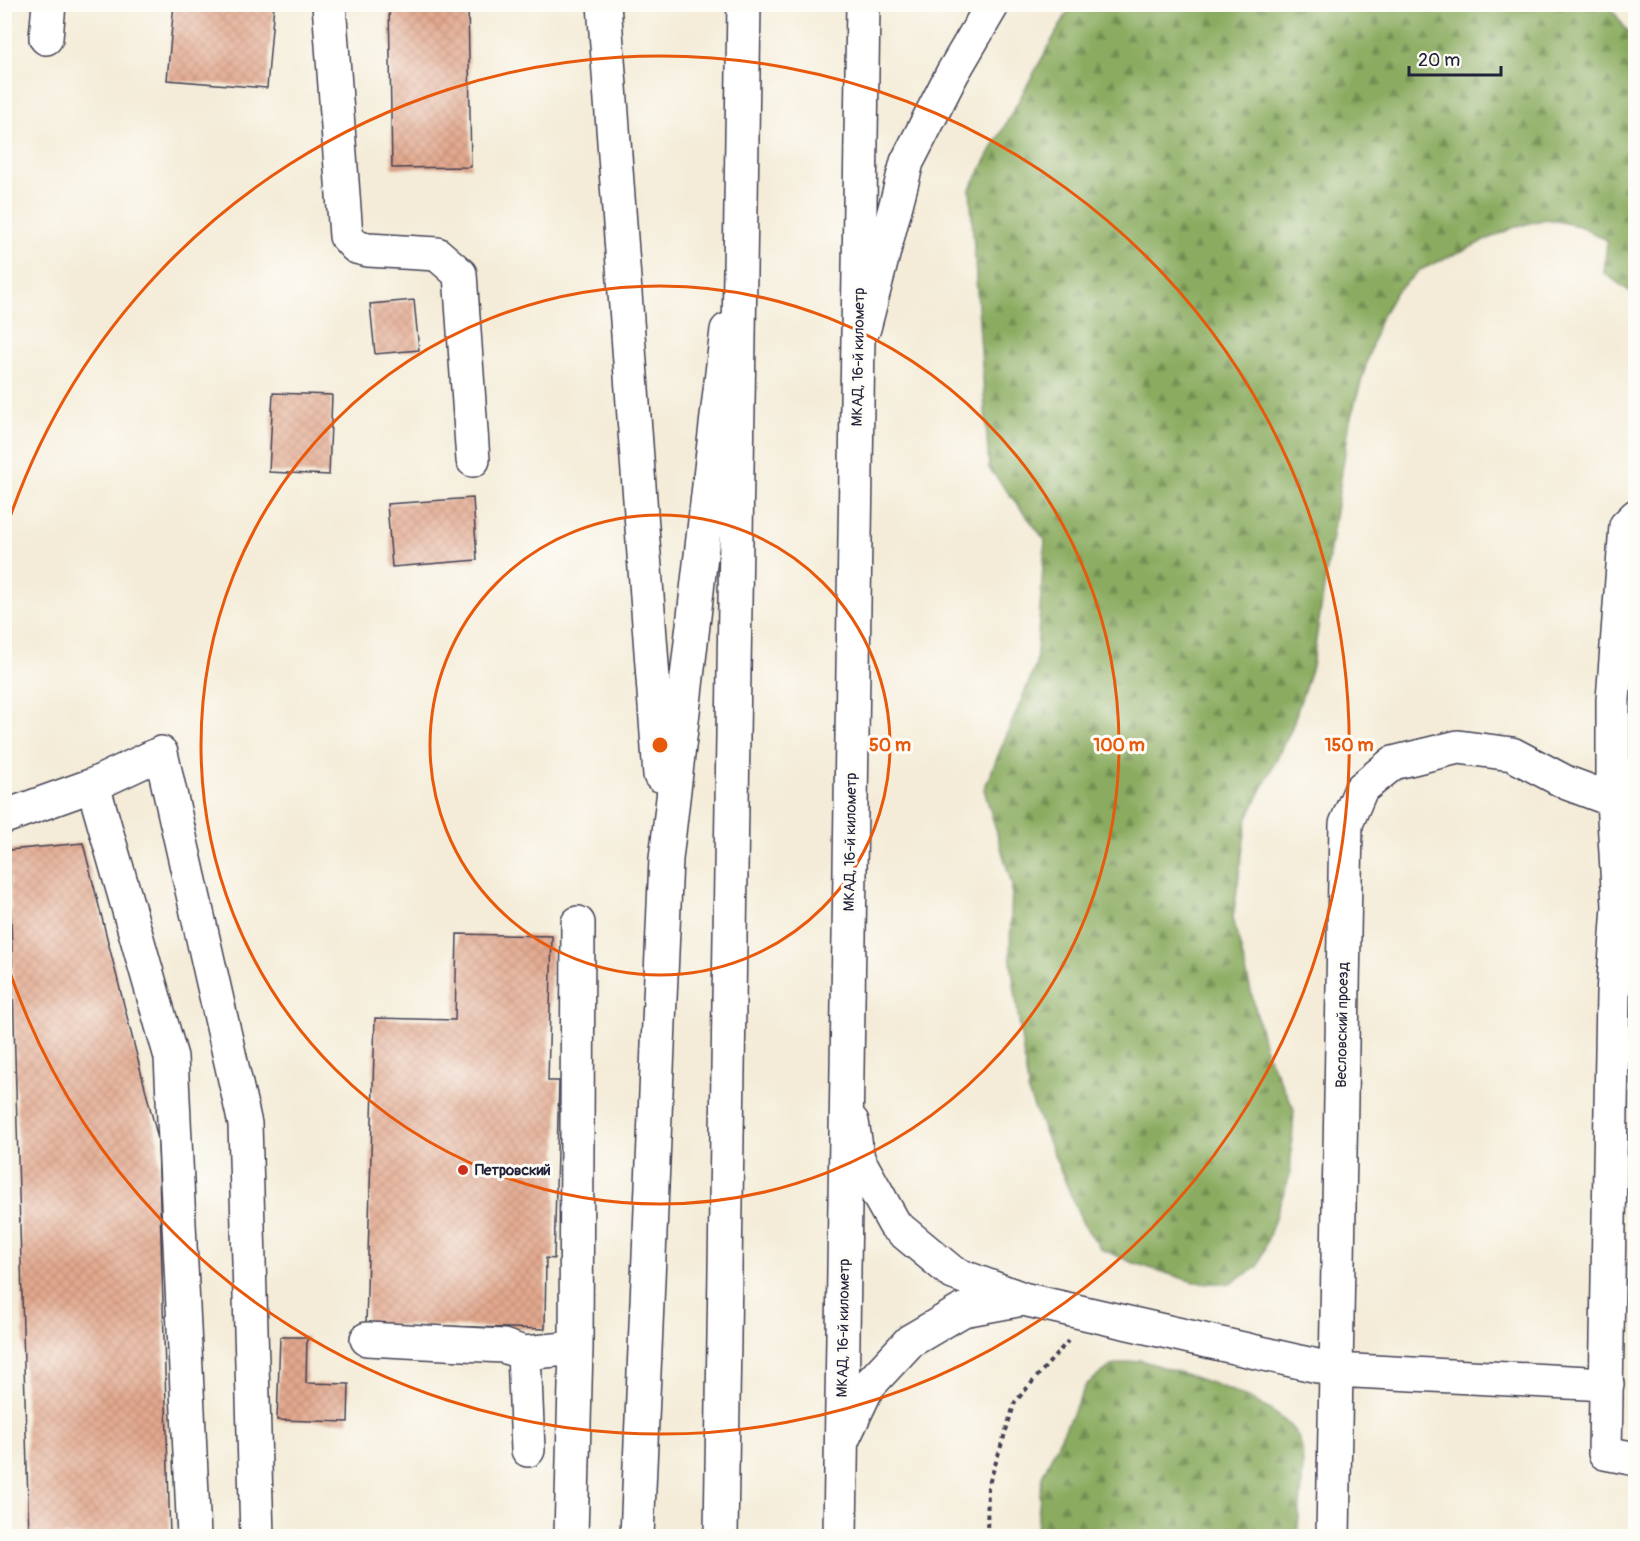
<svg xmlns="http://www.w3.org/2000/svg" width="1640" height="1541" font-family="Pangolin,sans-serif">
	<defs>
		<pattern id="forest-firs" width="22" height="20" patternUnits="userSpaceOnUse" patternTransform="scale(1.5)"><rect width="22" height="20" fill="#8bac61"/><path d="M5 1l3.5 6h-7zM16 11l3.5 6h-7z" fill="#718c51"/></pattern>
		<pattern id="building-cross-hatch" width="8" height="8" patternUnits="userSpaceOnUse" patternTransform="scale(1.5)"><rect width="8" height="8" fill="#e2a88d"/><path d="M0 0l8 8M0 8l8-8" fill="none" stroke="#c2907b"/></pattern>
	</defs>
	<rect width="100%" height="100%" fill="#fdfcf7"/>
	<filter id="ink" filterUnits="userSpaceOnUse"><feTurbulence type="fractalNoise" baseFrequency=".0167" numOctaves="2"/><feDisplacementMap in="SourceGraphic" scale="12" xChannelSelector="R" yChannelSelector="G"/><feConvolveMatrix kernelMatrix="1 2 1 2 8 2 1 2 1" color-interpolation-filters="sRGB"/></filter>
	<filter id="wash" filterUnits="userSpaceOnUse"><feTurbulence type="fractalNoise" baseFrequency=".008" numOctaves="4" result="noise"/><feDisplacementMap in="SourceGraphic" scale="24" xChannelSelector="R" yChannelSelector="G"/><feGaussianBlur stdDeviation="1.35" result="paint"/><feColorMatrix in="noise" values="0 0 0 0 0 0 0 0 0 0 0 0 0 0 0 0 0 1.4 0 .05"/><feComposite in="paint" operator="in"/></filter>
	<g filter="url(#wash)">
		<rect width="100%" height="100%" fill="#f4ecd8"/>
		<!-- forest -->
		<path fill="url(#forest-firs)" stroke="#56674e" stroke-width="1.5" d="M 1072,4 L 1609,5 L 1635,42 L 1635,295 L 1604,273 L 1607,240 L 1579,226 L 1546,219 L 1515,227 L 1420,270 L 1395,293 L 1379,321 L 1350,420 L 1312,666 L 1291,730 L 1247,819 L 1233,918 L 1266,1052 L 1294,1109 L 1290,1175 L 1258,1267 L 1228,1284 L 1194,1282 L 1131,1262 L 1101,1249 L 1083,1224 L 1029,1095 L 1010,954 L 1012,885 L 984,789 L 1036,665 L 1045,540 L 989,468 L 970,189 Z
			M 1140,1360 C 1181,1374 1296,1401 1302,1449 C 1305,1473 1299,1512 1297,1536 L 1036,1536 L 1042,1476 L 1086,1385 L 1111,1366 Z"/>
		<g id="blocks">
			<!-- building -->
			<path fill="url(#building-cross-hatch)" d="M 174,4 L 274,4 L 267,88 L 167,80 Z
				M 389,4 L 468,4 L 471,167 L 392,168 Z
				M 414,300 L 419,350 L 375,354 L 370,304 Z
				M 273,393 L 332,395 L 329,475 L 269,472 Z
				M 473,498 L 477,560 L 392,567 L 387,504 Z
				M 83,843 L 158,1139 L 170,1536 L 29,1536 L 9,850 Z
				M 457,934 L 552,936 L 548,1081 L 559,1081 L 554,1259 L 546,1258 L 545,1329 L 366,1324 L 375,1018 L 455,1020 Z
				M 280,1337 L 307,1337 L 306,1383 L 349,1384 L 348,1422 L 277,1420 Z"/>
		</g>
	</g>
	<g filter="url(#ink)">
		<use href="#blocks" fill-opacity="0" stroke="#424053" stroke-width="1.5"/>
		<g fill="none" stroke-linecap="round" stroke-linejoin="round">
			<!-- minor casing -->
			<g stroke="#424053" stroke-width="36">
				<path id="minor" d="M 329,4 L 346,236 L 356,247 L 368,250 L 437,254 L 460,274 L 473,460
					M 46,38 L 49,4
					M 864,328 L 907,162 L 952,74 L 993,4
					M 1636,516 L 1626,526 L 1613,700 L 1613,800 L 1636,795
					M 93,785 L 161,753 L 245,1124 L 257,1536
					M 4,817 L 93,785 L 171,1057 L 194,1536
					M 852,1122 L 858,1159 L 895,1225 L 953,1273 L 1023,1299 L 1335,1370 L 1607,1384
					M 367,1339 L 503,1346 L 524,1353
					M 842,1441 L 868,1386 L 910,1341 L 963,1310 L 1023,1299
					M 528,1450 L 524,1353 L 576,1348
					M 571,1536 L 576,1348 L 578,923
					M 1333,1536 L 1346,824 L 1361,789 L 1393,763 L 1458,747 L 1512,754 L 1567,783 L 1613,800 L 1619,906 L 1613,994 L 1605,1453 L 1636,1459"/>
			</g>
			<!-- major casing -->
			<g stroke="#424053" stroke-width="36">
				<path id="major" d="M 604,4 L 660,775
					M 637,1536 L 666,859 L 727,330"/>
			</g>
			<!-- highway casing -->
			<g stroke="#424053" stroke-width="36">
				<path id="highway" d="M 721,1536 L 744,4
					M 840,1536 L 863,4"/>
			</g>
			<!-- path -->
			<path stroke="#424053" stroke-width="4" stroke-dasharray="4.5 4.5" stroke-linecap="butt" d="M 987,1536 L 988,1487 L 1015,1402 L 1068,1341"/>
			<!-- minor -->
			<use href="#minor" stroke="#fff" stroke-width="33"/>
			<!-- major -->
			<use href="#major" stroke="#fff" stroke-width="33"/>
			<!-- highway -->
			<use href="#highway" stroke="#fff" stroke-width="33"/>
		</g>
	</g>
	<!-- distance rings -->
	<g fill="none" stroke="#e8590c" stroke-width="3">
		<circle cx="660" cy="745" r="230"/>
		<circle cx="660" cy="745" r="459"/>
		<path d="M5 532A689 689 0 1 1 5 958"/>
	</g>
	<!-- markers -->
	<circle fill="#c8321e" stroke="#fdfcf7" stroke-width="2" cx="463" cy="1170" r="6"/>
	<g text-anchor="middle" stroke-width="6" stroke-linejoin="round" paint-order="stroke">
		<!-- street labels -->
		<g font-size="15" fill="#22223b" stroke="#fdfcf7">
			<text transform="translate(858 357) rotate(-89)" y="5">МКАД, 16-й километр</text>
			<text transform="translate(850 842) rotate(-89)" y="5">МКАД, 16-й километр</text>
			<text transform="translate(1342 1025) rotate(-89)" y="5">Весловский проезд</text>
			<text transform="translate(843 1328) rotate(-89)" y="5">МКАД, 16-й километр</text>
		</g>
		<!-- poi labels -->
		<g font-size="15" font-weight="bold" fill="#22223b" stroke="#fdfcf7" text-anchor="start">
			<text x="475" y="1175">Петровский</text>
		</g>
	</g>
	<circle cx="660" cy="745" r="9" fill="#e8590c" stroke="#fdfcf7" stroke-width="3"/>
	<g font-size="18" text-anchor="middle" font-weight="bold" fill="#e8590c" stroke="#fdfcf7" stroke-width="6" stroke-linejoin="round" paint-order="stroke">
		<text x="890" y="751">50 m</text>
		<text x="1119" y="751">100 m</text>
		<text x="1349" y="751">150 m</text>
	</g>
	<!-- margin -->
	<rect width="1640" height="1541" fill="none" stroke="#fdfcf7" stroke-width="24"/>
	<!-- scale -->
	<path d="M1409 66v9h92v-9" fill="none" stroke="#22223b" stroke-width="3"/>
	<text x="1418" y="66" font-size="18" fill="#22223b" stroke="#fdfcf7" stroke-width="4.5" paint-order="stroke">20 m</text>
</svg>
